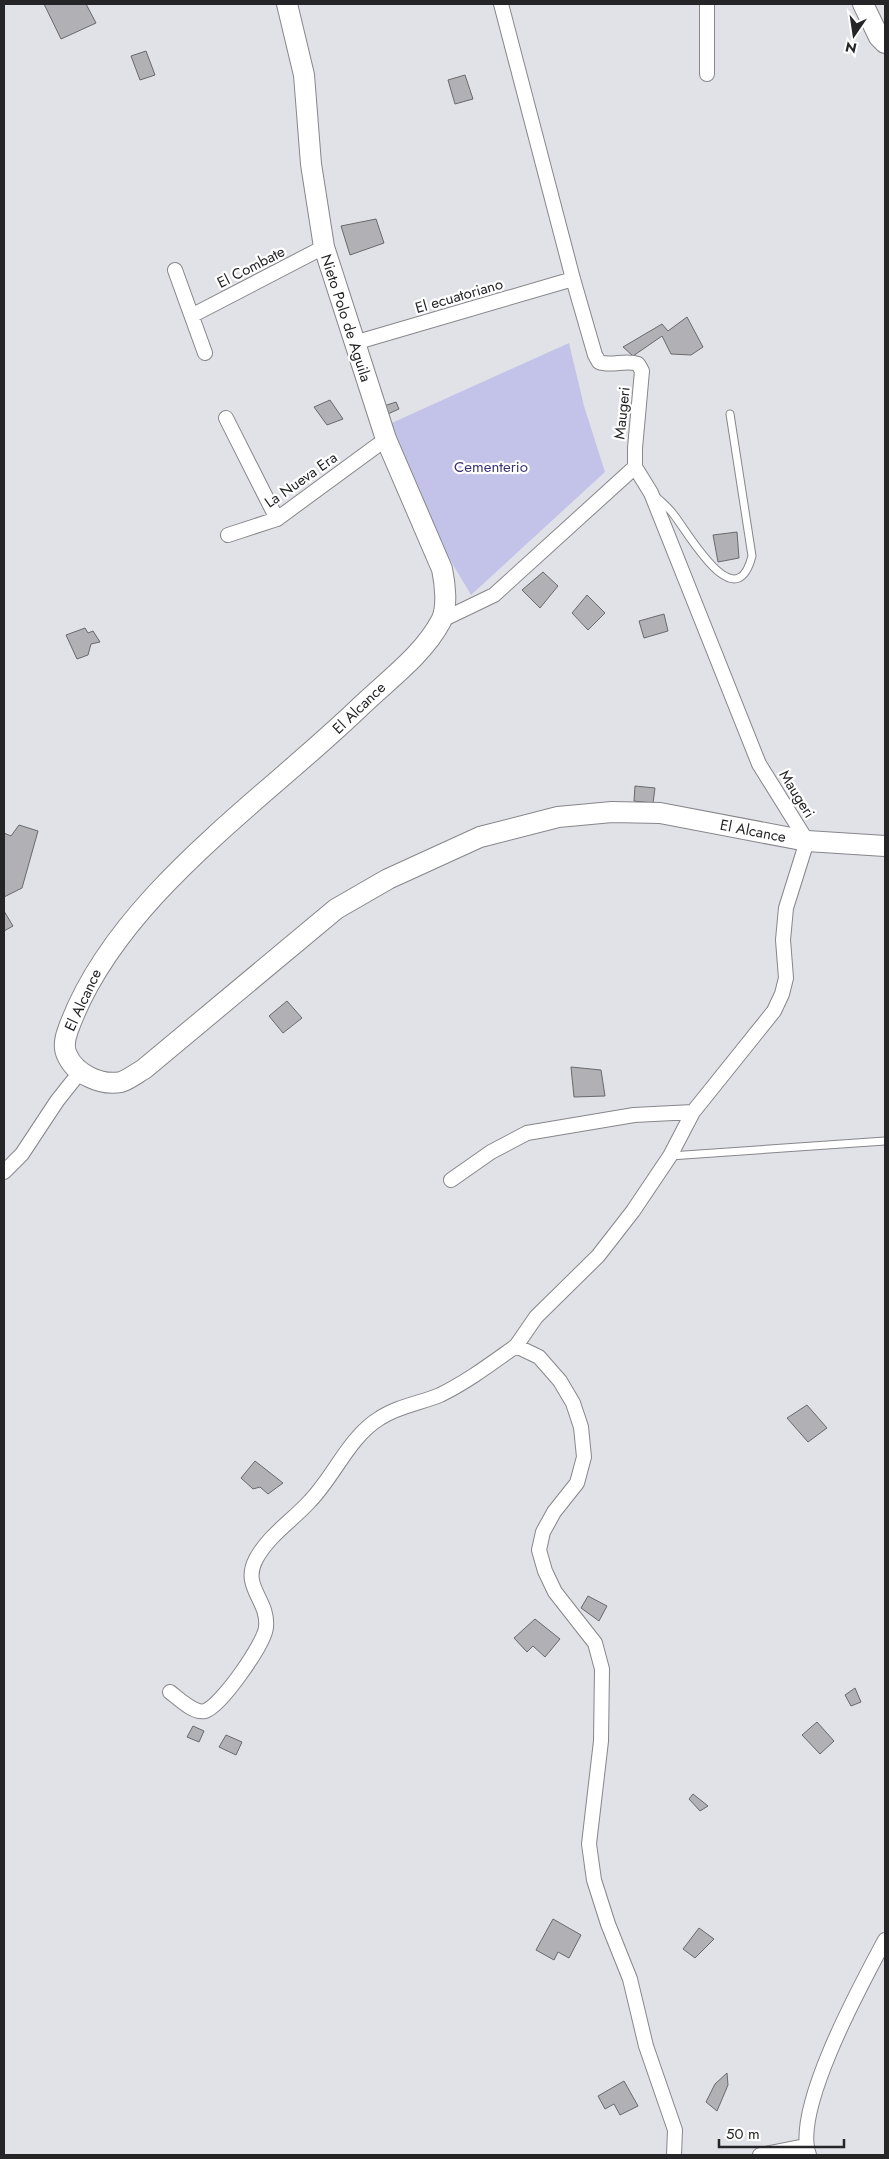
<svg xmlns="http://www.w3.org/2000/svg" width="889" height="2159" font-family="Jost,sans-serif">
	<rect width="100%" height="100%" fill="#e1e2e7"/>
	<!-- green -->
	<path fill="#c3c3e9" d="M 569,343 L 584,406 L 605,472 L 471,595 L 420,509 L 385,426 Z"/>
	<!-- building -->
	<path fill="#b0b0b5" stroke="#69696d" d="M 44,4 L 86,4 L 96,23 L 61,39 Z
		M 146,51 L 155,75 L 140,80 L 131,56 Z
		M 465,75 L 473,99 L 455,104 L 448,80 Z
		M 376,219 L 384,243 L 350,255 L 341,226 Z
		M 687,317 L 703,347 L 691,355 L 671,354 L 662,336 L 633,356 L 623,347 L 662,324 L 668,331 Z
		M 330,400 L 343,419 L 327,425 L 314,407 Z
		M 396,402 L 399,409 L 381,417 L 378,408 Z
		M 737,532 L 739,558 L 718,562 L 713,535 Z
		M 543,572 L 558,586 L 540,608 L 522,590 Z
		M 587,595 L 605,613 L 588,630 L 572,613 Z
		M 664,614 L 668,631 L 644,638 L 639,621 Z
		M 85,628 L 88,633 L 93,631 L 100,642 L 91,644 L 88,655 L 77,659 L 66,635 Z
		M 635,786 L 655,788 L 653,803 L 634,801 Z
		M 19,825 L 38,831 L 22,888 L 4,897 L 4,833 L 11,836 Z
		M 4,911 L 13,926 L 4,931 Z
		M 287,1001 L 302,1018 L 283,1033 L 269,1016 Z
		M 571,1067 L 601,1070 L 605,1096 L 574,1097 Z
		M 807,1405 L 827,1428 L 808,1442 L 787,1418 Z
		M 255,1461 L 283,1483 L 268,1494 L 260,1487 L 253,1489 L 241,1478 Z
		M 588,1596 L 607,1606 L 599,1621 L 581,1608 Z
		M 535,1619 L 560,1639 L 545,1657 L 533,1646 L 527,1652 L 514,1638 Z
		M 855,1688 L 861,1702 L 851,1706 L 845,1695 Z
		M 817,1722 L 834,1741 L 820,1754 L 802,1735 Z
		M 193,1726 L 204,1731 L 199,1742 L 187,1737 Z
		M 226,1735 L 242,1742 L 236,1755 L 219,1747 Z
		M 693,1794 L 708,1806 L 700,1811 L 689,1799 Z
		M 553,1919 L 581,1935 L 569,1958 L 558,1952 L 554,1960 L 536,1950 Z
		M 699,1928 L 714,1939 L 695,1958 L 683,1949 Z
		M 727,2073 L 728,2085 L 717,2111 L 706,2102 L 715,2084 Z
		M 624,2081 L 638,2106 L 620,2115 L 614,2104 L 605,2109 L 598,2096 Z"/>
	<g fill="none" stroke-linecap="round" stroke-linejoin="round">
		<!-- lane casing -->
		<g stroke="#86868b" stroke-width="9">
			<path id="lane" d="M 655,496 C 662,502 669,508 674,515 C 689,534 736,619 752,556 L 730,414
				M 670,1156 L 885,1141"/>
		</g>
		<!-- street casing -->
		<g stroke="#86868b" stroke-width="16">
			<path id="street" d="M 501,4 L 573,279 L 595,355 L 599,362 C 612,367 625,359 638,364 L 642,371 L 635,448 L 635,467 L 651,493 L 759,764 L 807,841 L 786,908 L 783,940 L 786,978 L 782,994 L 774,1011 L 693,1112 L 670,1156 L 633,1211 L 598,1256 L 536,1317 L 516,1346 L 539,1357 L 560,1381 L 573,1403 L 581,1427 L 584,1457 L 577,1483 L 554,1512 L 543,1532 L 539,1550 L 545,1571 L 555,1592 L 595,1643 L 602,1669 L 601,1741 L 589,1844 L 594,1880 L 608,1924 L 630,1979 L 646,2046 L 675,2130 L 674,2155
				M 707,4 L 707,74
				M 175,270 L 205,353
				M 193,315 L 324,247
				M 354,343 L 573,279
				M 226,418 L 277,519
				M 228,535 L 277,519 L 386,439
				M 442,620 L 494,595 L 635,467
				M 4,1172 L 22,1154 L 57,1101 L 80,1072
				M 451,1180 L 491,1152 L 527,1133 L 634,1115 L 693,1112
				M 170,1692 C 178,1698 194,1714 205,1711 C 221,1706 265,1643 266,1627 C 269,1600 241,1587 256,1559 C 269,1535 292,1521 310,1501 C 335,1475 349,1437 380,1418 C 398,1406 421,1403 440,1395 C 467,1382 492,1363 516,1346
				M 760,2155 L 805,2146
				M 809,2155 C 792,2110 862,1983 885,1940"/>
		</g>
		<!-- secondary casing -->
		<g stroke="#86868b" stroke-width="22">
			<path id="secondary" d="M 287,4 L 304,75 L 311,164 L 324,247 L 386,439 L 442,569 C 445,583 448,608 441,621 C 423,655 388,680 361,706 C 263,801 115,898 68,1030 C 65,1038 63,1047 67,1055 C 75,1074 101,1086 121,1082 C 128,1080 137,1073 144,1069 L 336,909 L 388,879 L 480,837 L 558,817 L 612,812 L 660,813 L 807,841 L 885,846
				M 863,4 L 879,37 L 885,43"/>
		</g>
		<!-- lane -->
		<use href="#lane" stroke="#fff" stroke-width="7"/>
		<!-- street -->
		<use href="#street" stroke="#fff" stroke-width="14"/>
		<!-- secondary -->
		<use href="#secondary" stroke="#fff" stroke-width="20"/>
	</g>
	<g text-anchor="middle" stroke-width="4.5" stroke-linejoin="round" paint-order="stroke">
		<!-- street labels -->
		<g font-size="15" fill="#252527" stroke="#fff">
			<text transform="translate(251 267) rotate(-27)" y="5">El Combate</text>
			<text transform="translate(459 296) rotate(-16)" y="5">El ecuatoriano</text>
			<text transform="translate(346 318) rotate(72)" y="5">Nieto Polo de Aguila</text>
			<text transform="translate(622 413) rotate(-84)" y="5">Maugeri</text>
			<text transform="translate(301 480) rotate(-35)" y="5">La Nueva Era</text>
			<text transform="translate(359 708) rotate(-44)" y="5">El Alcance</text>
			<text transform="translate(797 794) rotate(58)" y="5">Maugeri</text>
			<text transform="translate(753 831) rotate(11)" y="5">El Alcance</text>
			<text transform="translate(83 1000) rotate(-65)" y="5">El Alcance</text>
		</g>
		<!-- park labels -->
		<g font-size="15" fill="#3a3176" stroke="#fff">
			<text x="491" y="472">Cementerio</text>
		</g>
	</g>
	<!-- border -->
	<rect width="889" height="2159" fill="none" stroke="#252527" stroke-width="10"/>
	<!-- north arrow -->
	<g transform="translate(854 35) rotate(193)" stroke="#ffffff" stroke-width="4" paint-order="stroke">
	<path d="M0-4L9 19L0 12L-9 19Z" fill="#252527"/>
	<text y="-8" font-size="14" font-weight="bold" text-anchor="middle" fill="#252527">N</text>
	</g>
	<!-- scale -->
	<path d="M719 2139v8h125v-8" fill="none" stroke="#252527" stroke-width="2.5"/>
	<text x="726" y="2139" font-size="15" fill="#252527" stroke="#ffffff" stroke-width="4" paint-order="stroke">50 m</text>
</svg>
